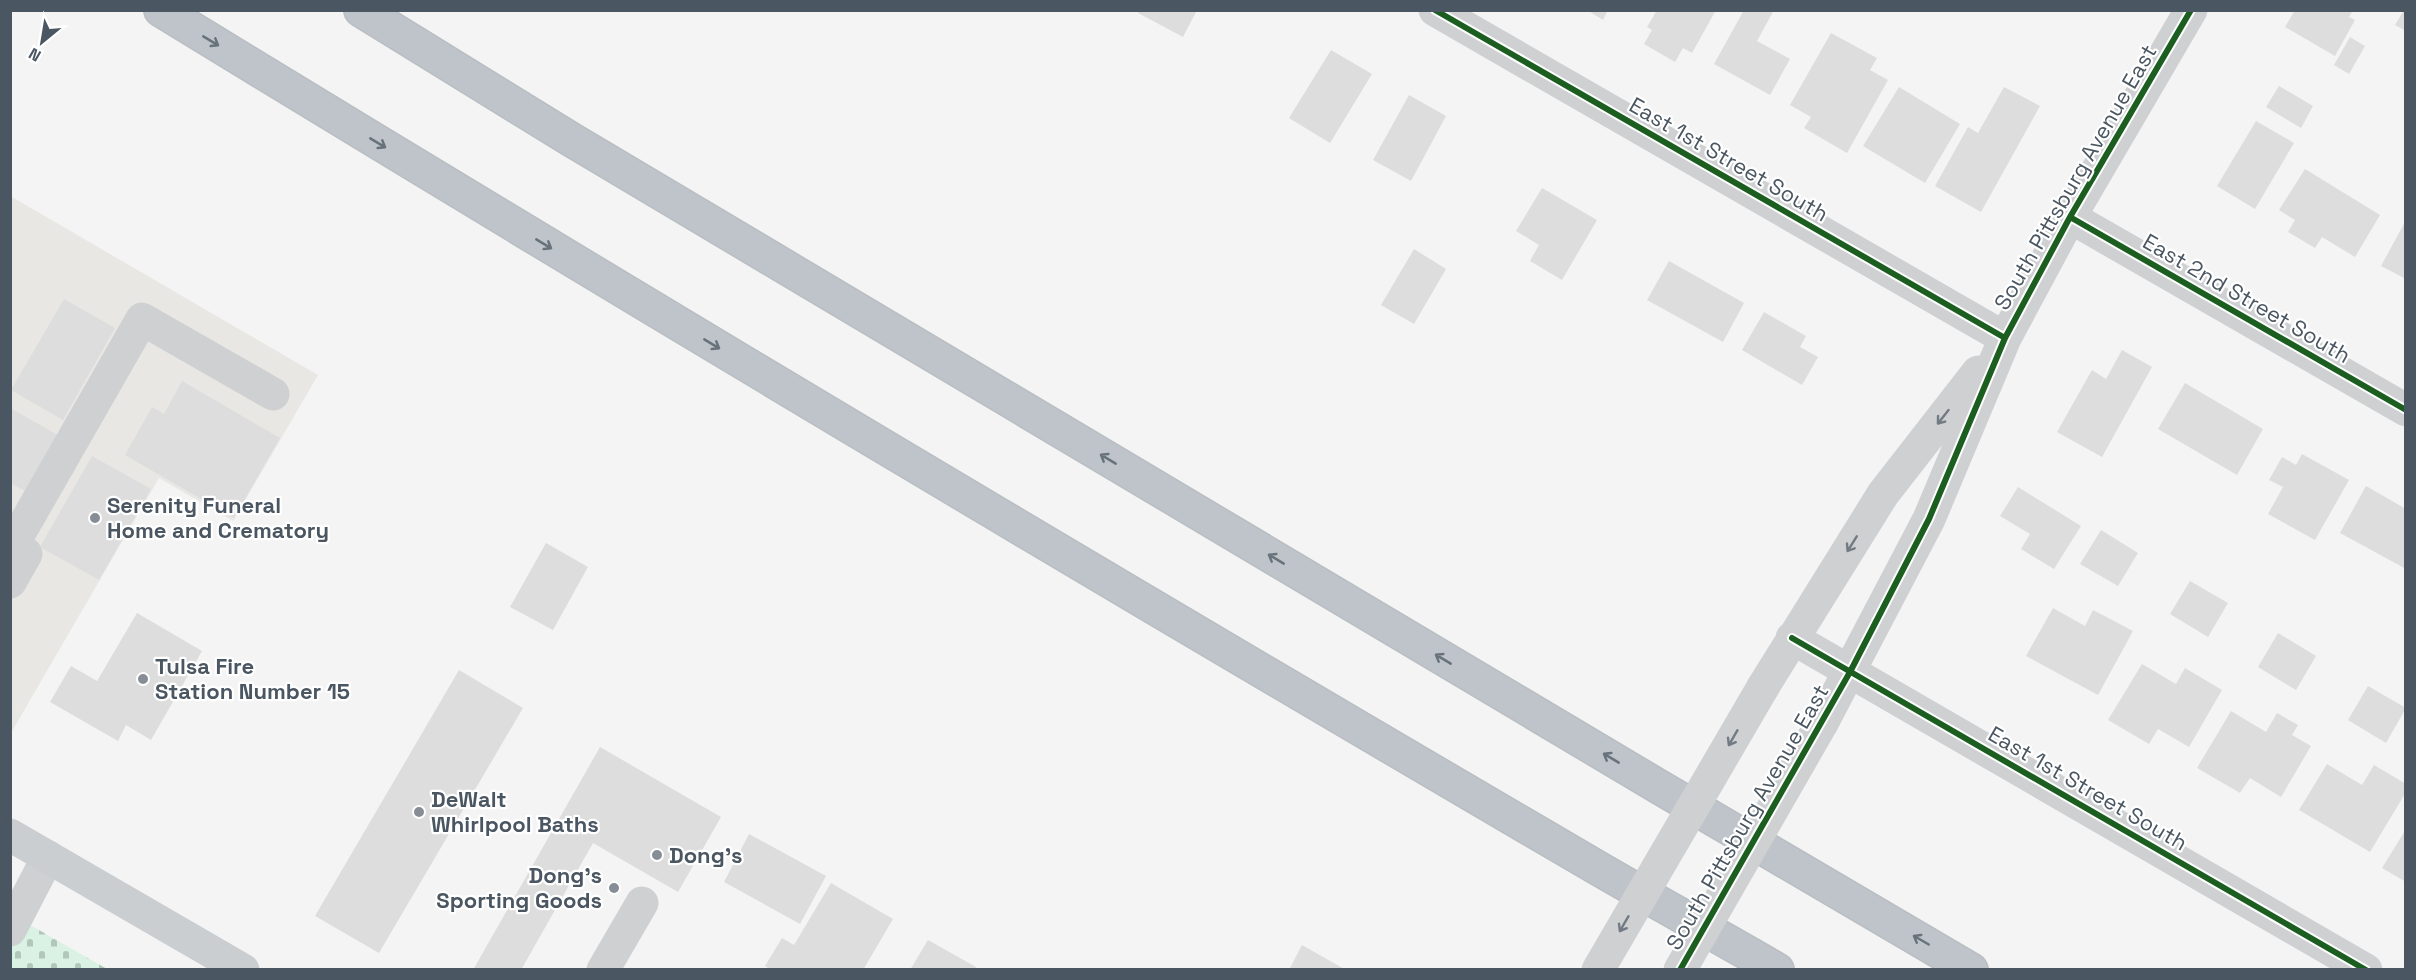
<svg xmlns="http://www.w3.org/2000/svg" width="2416" height="980" font-family="'Space Grotesk',sans-serif">
	<defs>
		<pattern id="cemetery-stones" width="16" height="16" patternUnits="userSpaceOnUse" patternTransform="scale(1.5)"><rect width="16" height="16" fill="#d9f2e3"/><path d="M2 7V4a2 2 0 0 1 4 0v3zM10 15v-3a2 2 0 0 1 4 0v3z" fill="#b2c7bb"/></pattern>
	</defs>
	<rect width="100%" height="100%" fill="#f4f4f4"/>
	<!-- commercial -->
	<path fill="#e8e7e3" d="M 12,197 L 318,375 L 233,521 L 159,478 L 11,733 Z"/>
	<!-- cemetery -->
	<path fill="url(#cemetery-stones)" d="M 11,914 L 107,969 L 11,969 Z"/>
	<!-- building -->
	<path fill="#ddddde" d="M 1139,10 L 1197,10 L 1183,37 L 1138,13 Z
		M 1587,10 L 1608,10 L 1603,20 Z
		M 1657,10 L 1716,10 L 1692,53 L 1683,48 L 1675,62 L 1644,44 L 1652,30 L 1647,27 Z
		M 1744,10 L 1774,10 L 1757,41 L 1790,59 L 1770,95 L 1714,64 Z
		M 2295,10 L 2353,10 L 2349,17 L 2355,20 L 2335,56 L 2285,27 Z
		M 2404,10 L 2406,10 L 2406,31 L 2395,25 Z
		M 1831,33 L 1877,58 L 1870,70 L 1888,80 L 1847,153 L 1804,128 L 1811,117 L 1790,105 Z
		M 2350,37 L 2365,46 L 2349,74 L 2334,65 Z
		M 1331,50 L 1372,74 L 1330,143 L 1289,118 Z
		M 2279,86 L 2313,106 L 2301,128 L 2266,107 Z
		M 1899,87 L 1960,124 L 1925,183 L 1863,146 Z
		M 2004,87 L 2040,106 L 1981,212 L 1935,186 L 1968,127 L 1978,133 Z
		M 1409,95 L 1446,116 L 1411,181 L 1373,160 Z
		M 2256,121 L 2294,143 L 2255,209 L 2217,186 Z
		M 2305,169 L 2380,215 L 2355,257 L 2322,237 L 2315,248 L 2288,232 L 2295,220 L 2279,210 Z
		M 1542,188 L 1597,220 L 1562,280 L 1530,261 L 1539,245 L 1516,231 Z
		M 2406,220 L 2406,279 L 2381,266 Z
		M 1414,249 L 1446,269 L 1414,324 L 1381,305 Z
		M 1669,261 L 1744,303 L 1723,342 L 1647,300 Z
		M 64,299 L 115,328 L 63,420 L 11,390 Z
		M 1764,312 L 1806,336 L 1800,347 L 1818,357 L 1802,385 L 1742,350 Z
		M 2122,350 L 2152,367 L 2102,457 L 2057,432 L 2092,370 L 2106,379 Z
		M 182,381 L 280,438 L 234,518 L 125,455 L 152,407 L 164,414 Z
		M 2185,383 L 2263,429 L 2237,475 L 2158,429 Z
		M 10,408 L 58,435 L 25,491 L 10,483 Z
		M 2302,454 L 2349,480 L 2315,540 L 2268,514 L 2283,487 L 2269,480 L 2282,457 L 2296,465 Z
		M 92,456 L 151,489 L 99,580 L 40,547 Z
		M 2366,486 L 2406,509 L 2406,569 L 2340,533 Z
		M 2018,487 L 2081,526 L 2054,569 L 2021,549 L 2030,534 L 2000,516 Z
		M 2101,530 L 2138,553 L 2118,586 L 2080,564 Z
		M 546,543 L 588,567 L 553,630 L 510,607 Z
		M 2190,581 L 2228,603 L 2208,637 L 2170,614 Z
		M 2053,608 L 2085,626 L 2093,610 L 2133,631 L 2098,695 L 2026,656 Z
		M 137,613 L 202,651 L 151,740 L 126,725 L 118,741 L 50,702 L 71,666 L 97,681 Z
		M 2278,633 L 2316,656 L 2296,690 L 2258,667 Z
		M 2142,664 L 2176,684 L 2185,668 L 2222,690 L 2189,747 L 2158,729 L 2149,744 L 2108,720 Z
		M 459,670 L 523,708 L 379,953 L 315,916 Z
		M 2368,686 L 2406,708 L 2386,743 L 2348,720 Z
		M 2231,711 L 2266,732 L 2277,713 L 2298,725 L 2292,735 L 2311,746 L 2281,797 L 2250,778 L 2240,793 L 2197,768 Z
		M 600,747 L 721,817 L 678,892 L 593,843 L 521,970 L 473,970 Z
		M 2327,764 L 2362,785 L 2374,765 L 2406,784 L 2406,792 L 2370,852 L 2299,810 Z
		M 2406,829 L 2406,882 L 2382,868 Z
		M 749,834 L 826,876 L 800,924 L 724,882 Z
		M 831,883 L 893,919 L 863,970 L 771,970 L 765,966 L 782,938 L 794,945 Z
		M 928,940 L 976,967 L 975,970 L 910,970 Z
		M 1302,945 L 1346,970 L 1289,970 Z"/>
	<g fill="none" stroke-linecap="round" stroke-linejoin="round">
		<!-- highway casing -->
		<g stroke="#b9bec3" stroke-width="36">
			<path id="highway" d="M 161,10 C 637,301 1115,586 1596,867 C 1656,902 1717,935 1777,970
				M 361,10 L 572,140 L 1661,788 L 1971,970"/>
		</g>
		<!-- minor -->
		<path stroke="#ced0d2" stroke-width="33" d="M 1435,10 L 2005,338
			M 2070,217 L 2406,410
			M 10,545 L 26,554 L 10,582
			M 12,546 L 142,319 L 273,394
			M 1792,638 L 2366,970
			M 1763,687 L 1883,494 L 1978,372
			M 1822,723 L 1929,519 L 2005,338 L 2070,217 L 2191,10
			M 10,930 L 48,857
			M 603,970 L 642,903"/>
		<!-- major -->
		<path stroke="#caced1" stroke-width="33" d="M 10,835 L 243,970"/>
		<!-- highway -->
		<use href="#highway" stroke="#bec4c9" stroke-width="33"/>
		<!-- minor-bridge -->
		<path stroke="#ced0d2" stroke-width="33" d="M 1598,970 L 1763,687
			M 1680,970 L 1822,723"/>
		<!-- cycleway casing -->
		<g stroke="#fff" stroke-width="10">
			<path id="cycleway" d="M 1435,10 L 2005,338
				M 2070,217 L 2406,410
				M 1792,638 L 2366,970
				M 1680,970 L 1850,672 L 1929,519 L 2005,338 L 2070,217 L 2191,10"/>
		</g>
		<!-- cycleway -->
		<use href="#cycleway" stroke="#1b5e20" stroke-width="6"/>
	</g>
	<!-- one-way arrows -->
	<defs><path id="oneway-shaft" d="M-6 0H5M1.5-3L5.5 0L1.5 3" fill="none" stroke-width="1.6" stroke-linecap="round" stroke-linejoin="round" transform="scale(1.5)"/></defs>
	<g stroke="#67727b">
		<use href="#oneway-shaft" transform="translate(211 41) rotate(31)"/>
		<use href="#oneway-shaft" transform="translate(378 143) rotate(31)"/>
		<use href="#oneway-shaft" transform="translate(544 244) rotate(31)"/>
		<use href="#oneway-shaft" transform="translate(712 344) rotate(31)"/>
		<use href="#oneway-shaft" transform="translate(1108 459) rotate(-149)"/>
		<use href="#oneway-shaft" transform="translate(1276 559) rotate(-149)"/>
		<use href="#oneway-shaft" transform="translate(1443 659) rotate(-149)"/>
		<use href="#oneway-shaft" transform="translate(1611 758) rotate(-149)"/>
		<use href="#oneway-shaft" transform="translate(1921 940) rotate(-150)"/>
	</g>
	<g stroke="#727b83">
		<use href="#oneway-shaft" transform="translate(1943 417) rotate(128)"/>
		<use href="#oneway-shaft" transform="translate(1852 544) rotate(122)"/>
		<use href="#oneway-shaft" transform="translate(1733 738) rotate(120)"/>
		<use href="#oneway-shaft" transform="translate(1624 924) rotate(120)"/>
	</g>
	<!-- markers -->
	<g fill="#868d94" stroke="#fff" stroke-width="2">
		<circle cx="95" cy="518" r="6"/>
		<circle cx="143" cy="679" r="6"/>
		<circle cx="419" cy="812" r="6"/>
		<circle cx="657" cy="855" r="6"/>
		<circle cx="614" cy="888" r="6"/>
	</g>
	<g text-anchor="middle" stroke-width="4.5" stroke-linejoin="round" paint-order="stroke">
		<!-- street labels -->
		<g font-size="22" fill="#4a5661" stroke="#fff">
			<text transform="translate(1729 159) rotate(30)" y="8">East 1st Street South</text>
			<text transform="translate(2075 177) rotate(-60)" y="8">South Pittsburg Avenue East</text>
			<text transform="translate(2247 298) rotate(30)" y="8">East 2nd Street South</text>
			<text transform="translate(2088 788) rotate(30)" y="8">East 1st Street South</text>
			<text transform="translate(1747 817) rotate(-60)" y="8">South Pittsburg Avenue East</text>
		</g>
		<!-- poi labels -->
		<g font-size="22" font-weight="bold" fill="#4a5661" stroke="#fff" text-anchor="start">
			<text x="107" y="513">Serenity Funeral<tspan x="107" dy="25">Home and Crematory</tspan></text>
			<text x="155" y="674">Tulsa Fire<tspan x="155" dy="25">Station Number 15</tspan></text>
			<text x="431" y="807">DeWalt<tspan x="431" dy="25">Whirlpool Baths</tspan></text>
			<text x="669" y="863">Dong's</text>
			<text x="602" y="883" text-anchor="end">Dong's<tspan x="602" dy="25">Sporting Goods</tspan></text>
		</g>
	</g>
	<!-- border -->
	<rect width="2416" height="980" fill="none" stroke="#4a5661" stroke-width="24"/>
	<!-- north arrow -->
	<g transform="translate(42 42) rotate(210)" stroke="#ffffff" stroke-width="4.5" paint-order="stroke">
	<path d="M0-4.5L10 22L0 15L-10 22Z" fill="#4a5661"/>
	<text y="-9" font-size="16" font-weight="bold" text-anchor="middle" fill="#4a5661">N</text>
	</g>
</svg>
